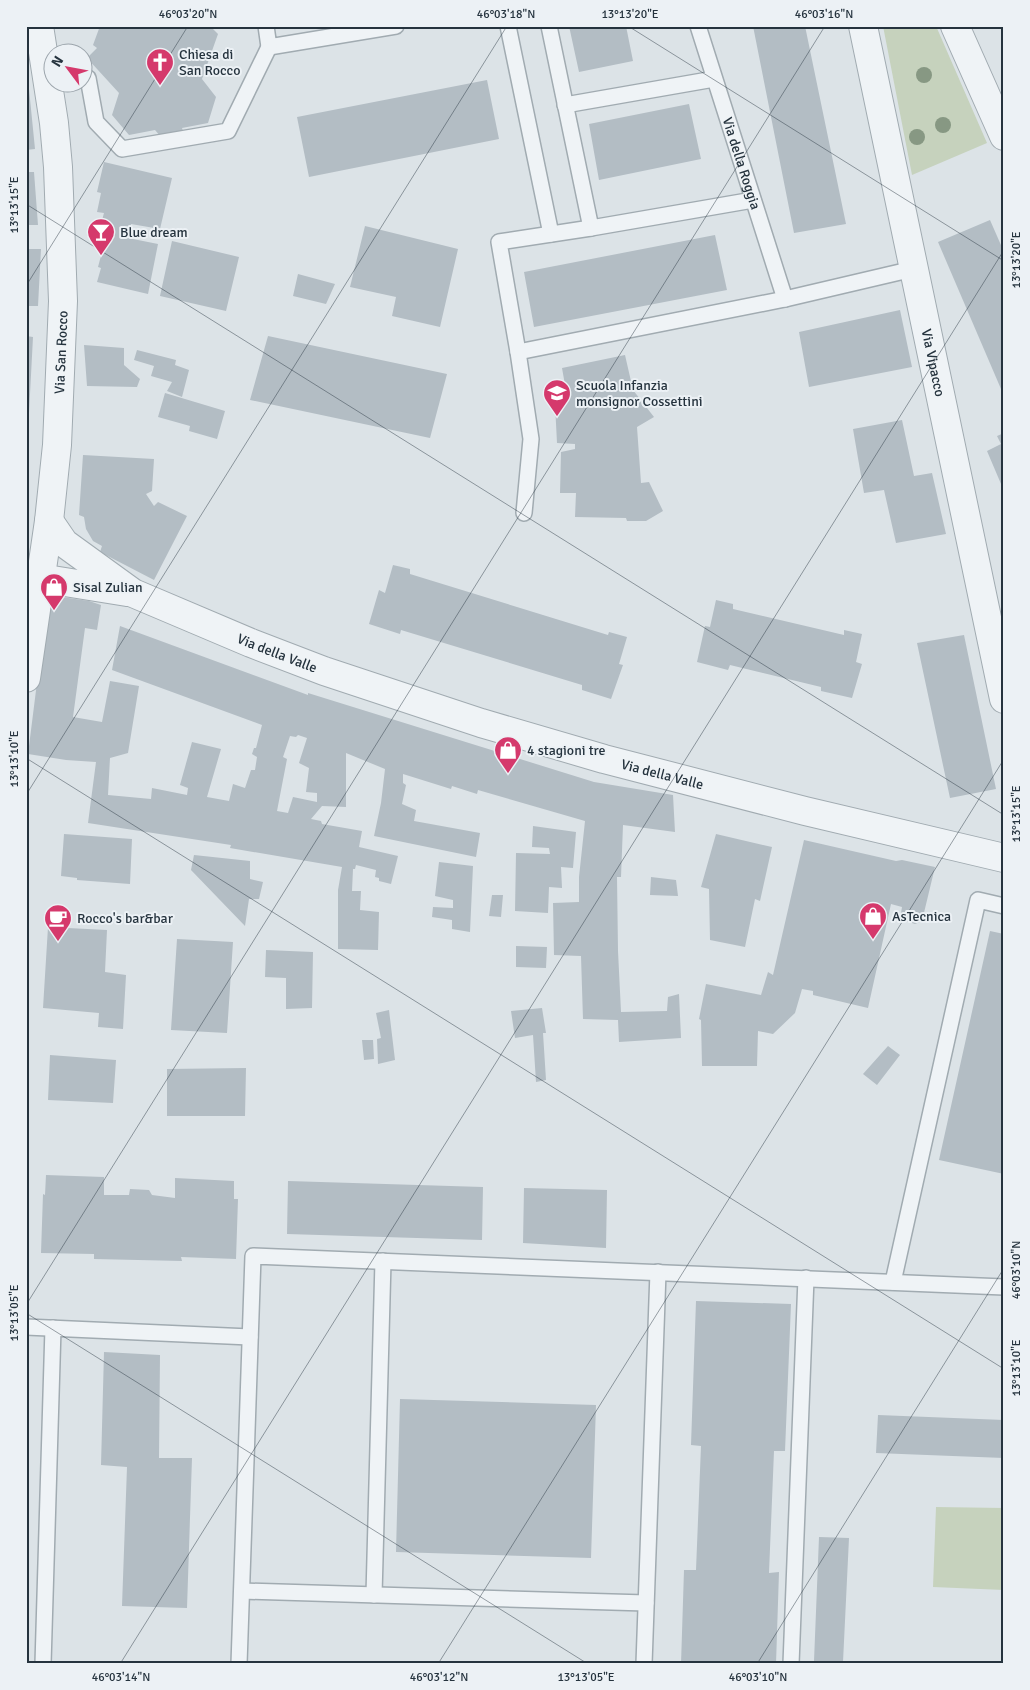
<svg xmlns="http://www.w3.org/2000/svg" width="1030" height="1690" font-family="Signika,sans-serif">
	<rect width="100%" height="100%" fill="#dce3e7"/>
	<!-- green -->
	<path fill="#c6d2bd" d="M 883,26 L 936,26 L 987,143 L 912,175 Z
		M 936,1507 L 1004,1508 L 1004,1590 L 933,1587 Z"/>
	<!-- building -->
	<path fill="#b3bdc4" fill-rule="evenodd" d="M 100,26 L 210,26 L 218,34 L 202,79 L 216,97 L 208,123 L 182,128 L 183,131 L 161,137 L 155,130 L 129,135 L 112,115 L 119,93 L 87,58 L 97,48 L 93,45 Z
		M 569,26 L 626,26 L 633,61 L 579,72 Z
		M 753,26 L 805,26 L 846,224 L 794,233 Z
		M 26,79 L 28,79 L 35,149 L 26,150 Z
		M 487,80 L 499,139 L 309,177 L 297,117 Z
		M 689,104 L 701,159 L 599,180 L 589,124 Z
		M 104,162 L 172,178 L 160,229 L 131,224 L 128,238 L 158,244 L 148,294 L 97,282 L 101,268 L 98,267 L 102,252 L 97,250 L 101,236 L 98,235 L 104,213 L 97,212 L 101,193 L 97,192 Z
		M 26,172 L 34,172 L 38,225 L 26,225 Z
		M 990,220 L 1004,252 L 1004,396 L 938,242 Z
		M 365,226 L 458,249 L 440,327 L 392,316 L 396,297 L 350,287 Z
		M 715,235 L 727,290 L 534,327 L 524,272 Z
		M 172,241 L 239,257 L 226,311 L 160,296 Z
		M 26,249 L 41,249 L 38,306 L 26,306 Z
		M 298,274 L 335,284 L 326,304 L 293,296 Z
		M 900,310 L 912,367 L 809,387 L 799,332 Z
		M 26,336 L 33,337 L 28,432 L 26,432 Z
		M 268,336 L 447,374 L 430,438 L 250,400 Z
		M 84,345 L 124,348 L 124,365 L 140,379 L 137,387 L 87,386 Z
		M 137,350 L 176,360 L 175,365 L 189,370 L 182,397 L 167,391 L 172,382 L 151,376 L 154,366 L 134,360 Z
		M 625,355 L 633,390 L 654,417 L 637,427 L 641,483 L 649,482 L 663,511 L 646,521 L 627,521 L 626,518 L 575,517 L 576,493 L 560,493 L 561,452 L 575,449 L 575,444 L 557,443 L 555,404 L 568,402 L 562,368 Z
		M 165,393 L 225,411 L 217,439 L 189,431 L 190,426 L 158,417 Z
		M 902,420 L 914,476 L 932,473 L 946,534 L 896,543 L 884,490 L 864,493 L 853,429 Z
		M 1004,433 L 1004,491 L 987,451 L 1001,444 L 997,436 Z
		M 83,455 L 154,459 L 152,491 L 146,494 L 154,506 L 158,502 L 187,516 L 154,580 L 100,552 L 102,546 L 93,541 L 86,529 L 84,517 L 79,515 Z
		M 393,565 L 410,569 L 410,574 L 608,635 L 609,632 L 627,637 L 619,664 L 623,665 L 611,699 L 582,690 L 582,685 L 401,630 L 400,634 L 369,624 L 379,590 L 385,593 Z
		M 48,595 L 89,601 L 101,605 L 97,630 L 85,628 L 73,717 L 102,722 L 110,681 L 139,686 L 128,753 L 110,758 L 108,795 L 151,799 L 152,788 L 187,795 L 188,788 L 180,785 L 192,742 L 221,749 L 207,797 L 229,801 L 233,784 L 245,788 L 251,770 L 255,770 L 257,757 L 252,754 L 254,748 L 256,748 L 262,725 L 112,670 L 120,626 L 308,695 L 308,693 L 594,782 L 673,795 L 675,832 L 623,825 L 621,877 L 617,877 L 618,951 L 621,1012 L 667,1011 L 668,997 L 679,994 L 681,1038 L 619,1042 L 618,1020 L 583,1019 L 581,956 L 554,955 L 553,903 L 579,902 L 579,877 L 585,821 L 478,790 L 477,794 L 452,786 L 451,789 L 403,774 L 403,783 L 406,785 L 402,804 L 416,810 L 414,821 L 480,833 L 476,857 L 374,836 L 381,803 L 385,769 L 346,753 L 346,807 L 322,806 L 311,819 L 321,821 L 322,824 L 362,831 L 359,847 L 398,856 L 391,884 L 379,881 L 379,878 L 375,877 L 376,870 L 356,865 L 355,869 L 353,869 L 352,891 L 361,891 L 360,910 L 379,912 L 378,950 L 338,949 L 338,890 L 342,867 L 230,848 L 231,845 L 88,823 L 96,762 L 66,760 L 28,754 ZM 298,735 L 307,738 L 299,763 L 309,768 L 306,792 L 317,793 L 317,802 L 293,797 L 288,813 L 277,811 L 287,759 L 283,757 L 290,736 L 296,737 Z
		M 716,600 L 733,604 L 733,609 L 844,635 L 844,630 L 862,634 L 856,662 L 862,664 L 852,698 L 821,691 L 821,687 L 730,665 L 728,670 L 697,662 L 705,626 L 710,627 Z
		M 964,635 L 996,789 L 950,798 L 917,643 Z
		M 533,826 L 576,832 L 573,868 L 561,867 L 562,888 L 549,887 L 548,913 L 515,911 L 516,853 L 550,854 L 549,848 L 532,847 Z
		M 64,834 L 132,839 L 130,884 L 77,880 L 77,878 L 61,876 Z
		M 716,834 L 772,847 L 760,901 L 755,899 L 745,947 L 710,940 L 709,889 L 701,887 Z
		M 804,840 L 896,861 L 902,860 L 935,867 L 922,921 L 915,924 L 900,919 L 902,907 L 891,904 L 868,1008 L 813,995 L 813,991 L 802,989 L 795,1013 L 773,1034 L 758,1031 L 757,1066 L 702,1066 L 701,1020 L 699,1019 L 706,984 L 761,995 L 768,972 L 773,975 Z
		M 194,855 L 250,861 L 250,879 L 263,882 L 259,899 L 249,899 L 245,926 L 191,870 Z
		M 439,862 L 473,866 L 470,932 L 452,929 L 452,920 L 432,917 L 433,907 L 453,908 L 453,900 L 435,896 Z
		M 651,877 L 676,880 L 678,896 L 650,895 Z
		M 492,895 L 503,895 L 501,917 L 489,916 Z
		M 48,927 L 107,930 L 105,972 L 126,975 L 123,1029 L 98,1027 L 99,1013 L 43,1008 Z
		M 990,931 L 1004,934 L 1004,1174 L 939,1160 Z
		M 177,939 L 233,942 L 227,1033 L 171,1030 Z
		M 516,946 L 547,947 L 546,968 L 516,967 Z
		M 266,950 L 313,952 L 312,1008 L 286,1009 L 286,978 L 265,977 Z
		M 542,1008 L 546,1033 L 543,1033 L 546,1080 L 536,1082 L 533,1035 L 515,1038 L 511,1011 Z
		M 389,1010 L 395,1060 L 378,1064 L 377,1039 L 381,1038 L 376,1013 Z
		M 362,1040 L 373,1040 L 374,1059 L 364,1060 Z
		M 888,1046 L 900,1055 L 877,1085 L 863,1074 Z
		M 50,1055 L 116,1060 L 113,1103 L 48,1100 Z
		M 246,1068 L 245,1116 L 167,1116 L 167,1069 Z
		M 46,1175 L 104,1177 L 104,1195 L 129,1195 L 130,1189 L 149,1190 L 152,1195 L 175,1198 L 175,1178 L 234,1181 L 234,1199 L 238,1199 L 236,1259 L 181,1257 L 182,1261 L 94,1259 L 94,1254 L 41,1253 L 43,1194 L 45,1195 Z
		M 288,1181 L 483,1187 L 482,1240 L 287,1234 Z
		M 524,1188 L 607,1190 L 606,1248 L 523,1243 Z
		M 696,1301 L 791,1304 L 785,1451 L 774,1451 L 769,1573 L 779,1572 L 776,1664 L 681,1664 L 684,1570 L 696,1570 L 701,1446 L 691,1445 Z
		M 104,1352 L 160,1355 L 159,1458 L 192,1458 L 187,1608 L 122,1606 L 127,1467 L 101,1465 Z
		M 400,1399 L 596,1405 L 591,1558 L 396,1552 Z
		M 878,1415 L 1004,1420 L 1004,1458 L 876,1453 Z
		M 819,1537 L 849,1538 L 843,1662 L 814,1661 Z"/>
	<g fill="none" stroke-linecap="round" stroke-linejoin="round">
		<!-- lane casing -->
		<g stroke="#a1abb1" stroke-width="18">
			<g id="lane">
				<path d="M 266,26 L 269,47 L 396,26"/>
				<path d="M 508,26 L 551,234"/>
				<path d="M 549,26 L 591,228 L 753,200"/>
				<path id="s1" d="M 698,26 L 785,299"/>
				<path d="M 82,75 L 88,78 L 96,122 L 122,149 L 228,131 L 269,47"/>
				<path d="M 565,105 L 714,79"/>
				<path d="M 591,228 L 499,242 L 518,352 L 785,299 L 913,269"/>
				<path d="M 518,352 L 531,439 L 524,513"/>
				<path d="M 893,1282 L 978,900 L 1004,906"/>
				<path d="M 26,1327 L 250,1337"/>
				<path d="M 242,1591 L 646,1603"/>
				<path d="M 374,1595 L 383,1261"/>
				<path d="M 43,1664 L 53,1328"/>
				<path d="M 239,1664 L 253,1256 L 1004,1287"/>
				<path d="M 644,1664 L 658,1272"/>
				<path d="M 791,1664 L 806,1278"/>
			</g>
		</g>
		<!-- street casing -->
		<g stroke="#a1abb1" stroke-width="30">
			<g id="street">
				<path id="s2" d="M 863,26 L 1004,699"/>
				<path d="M 955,26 L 1004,136"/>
				<path id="s3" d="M 49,521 L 64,543 L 133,593 L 251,643 L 324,671 L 481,723 L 604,759 L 805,811 L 1004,858"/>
				<path d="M 40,578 L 127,592"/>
				<path id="s4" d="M 26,678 L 49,521 L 57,445 L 63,301 L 58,167 L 54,123 L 39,26"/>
			</g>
		</g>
		<!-- lane -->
		<use href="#lane" stroke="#eff3f6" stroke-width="15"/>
		<!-- street -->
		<use href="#street" stroke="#eff3f6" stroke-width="28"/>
	</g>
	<!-- trees -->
	<g fill="#879883">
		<circle cx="924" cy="75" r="8"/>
		<circle cx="943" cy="125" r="8"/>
		<circle cx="917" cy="137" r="8"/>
	</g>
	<!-- ticks -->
	<path fill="none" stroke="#25333e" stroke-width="1" stroke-opacity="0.45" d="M 628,26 L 1004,261M 26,204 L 1004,815M 26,286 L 188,26M 26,758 L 1004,1369M 26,795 L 507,26M 26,1305 L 825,26M 26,1313 L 588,1664M 120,1664 L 1004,250M 438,1664 L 1004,759M 757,1664 L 1004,1268"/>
	<!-- icons -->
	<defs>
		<g id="church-pin" transform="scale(1.4375)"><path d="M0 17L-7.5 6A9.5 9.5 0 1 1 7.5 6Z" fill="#d5396c" stroke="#ecf1f5"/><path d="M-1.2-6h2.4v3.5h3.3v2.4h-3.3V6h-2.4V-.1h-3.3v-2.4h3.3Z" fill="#fff"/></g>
		<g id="bar-pin" transform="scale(1.4375)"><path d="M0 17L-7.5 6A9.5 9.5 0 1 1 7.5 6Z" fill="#d5396c" stroke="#ecf1f5"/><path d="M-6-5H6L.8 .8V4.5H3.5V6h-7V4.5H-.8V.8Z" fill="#fff"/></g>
		<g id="school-pin" transform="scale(1.4375)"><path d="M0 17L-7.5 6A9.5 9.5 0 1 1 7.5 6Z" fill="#d5396c" stroke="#ecf1f5"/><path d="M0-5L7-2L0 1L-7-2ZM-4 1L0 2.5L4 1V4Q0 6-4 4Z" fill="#fff"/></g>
		<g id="shop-pin" transform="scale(1.4375)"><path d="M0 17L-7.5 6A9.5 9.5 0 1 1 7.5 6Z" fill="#d5396c" stroke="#ecf1f5"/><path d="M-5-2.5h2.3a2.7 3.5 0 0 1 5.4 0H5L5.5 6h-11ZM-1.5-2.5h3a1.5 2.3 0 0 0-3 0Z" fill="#fff"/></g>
		<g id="cafe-pin" transform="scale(1.4375)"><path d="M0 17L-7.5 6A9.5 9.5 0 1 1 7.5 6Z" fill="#d5396c" stroke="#ecf1f5"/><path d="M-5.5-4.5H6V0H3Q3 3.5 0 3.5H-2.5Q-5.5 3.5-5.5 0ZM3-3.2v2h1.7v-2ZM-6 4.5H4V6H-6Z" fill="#fff"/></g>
	</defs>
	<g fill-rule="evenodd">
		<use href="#church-pin" x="160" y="62"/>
		<use href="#bar-pin" x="101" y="232"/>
		<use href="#school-pin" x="557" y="393"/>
		<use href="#shop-pin" x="54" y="587"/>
		<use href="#shop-pin" x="508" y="750"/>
		<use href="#shop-pin" x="873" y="916"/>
		<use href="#cafe-pin" x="58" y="918"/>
	</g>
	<g text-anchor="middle" stroke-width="4" stroke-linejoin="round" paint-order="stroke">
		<!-- poi labels -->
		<g font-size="14" fill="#25333e" stroke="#ecf1f5" text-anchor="start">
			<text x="179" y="59">Chiesa di<tspan x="179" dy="16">San Rocco</tspan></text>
			<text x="120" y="237">Blue dream</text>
			<text x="576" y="390">Scuola Infanzia<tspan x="576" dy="16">monsignor Cossettini</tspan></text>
			<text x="73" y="592">Sisal Zulian</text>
			<text x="527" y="755">4 stagioni tre</text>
			<text x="892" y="921">AsTecnica</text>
			<text x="77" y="923">Rocco's bar&amp;bar</text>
		</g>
		<!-- street labels -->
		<g font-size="14" fill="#25333e" stroke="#ecf1f5">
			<text dy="5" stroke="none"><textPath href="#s1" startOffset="144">Via della Roggia</textPath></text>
			<text dy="5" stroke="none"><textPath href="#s4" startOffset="328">Via San Rocco</textPath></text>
			<text dy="5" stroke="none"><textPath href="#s2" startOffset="344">Via Vipacco</textPath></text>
			<text dy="5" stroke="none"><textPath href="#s3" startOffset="268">Via della Valle</textPath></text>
			<text dy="5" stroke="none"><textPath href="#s3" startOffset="672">Via della Valle</textPath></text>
		</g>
	</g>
	<!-- border -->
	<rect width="1030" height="1690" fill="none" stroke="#ecf1f5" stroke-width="55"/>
	<!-- north arrow -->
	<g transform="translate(68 68) rotate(302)"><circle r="24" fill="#ecf1f5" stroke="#9ca5ac"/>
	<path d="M0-4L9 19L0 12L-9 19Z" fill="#d5396c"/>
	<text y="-8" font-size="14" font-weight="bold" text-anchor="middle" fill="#25333e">N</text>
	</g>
	<rect x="28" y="28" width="974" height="1634" fill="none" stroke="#25333e" stroke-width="2"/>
	<g font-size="12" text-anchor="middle" fill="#25333e">
		<text x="188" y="18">46°03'20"N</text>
		<text x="506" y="18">46°03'18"N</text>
		<text x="630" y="18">13°13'20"E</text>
		<text x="824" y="18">46°03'16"N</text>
		<text transform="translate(14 205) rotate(-90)" y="4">13°13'15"E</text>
		<text transform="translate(1016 260) rotate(-90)" y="4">13°13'20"E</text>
		<text transform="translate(14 759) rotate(-90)" y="4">13°13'10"E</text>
		<text transform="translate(1016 814) rotate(-90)" y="4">13°13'15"E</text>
		<text transform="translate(1016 1270) rotate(-90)" y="4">46°03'10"N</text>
		<text transform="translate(14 1313) rotate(-90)" y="4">13°13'05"E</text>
		<text transform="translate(1016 1368) rotate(-90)" y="4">13°13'10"E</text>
		<text x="121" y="1681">46°03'14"N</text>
		<text x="439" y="1681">46°03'12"N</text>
		<text x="586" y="1681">13°13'05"E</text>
		<text x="758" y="1681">46°03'10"N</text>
	</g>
</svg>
